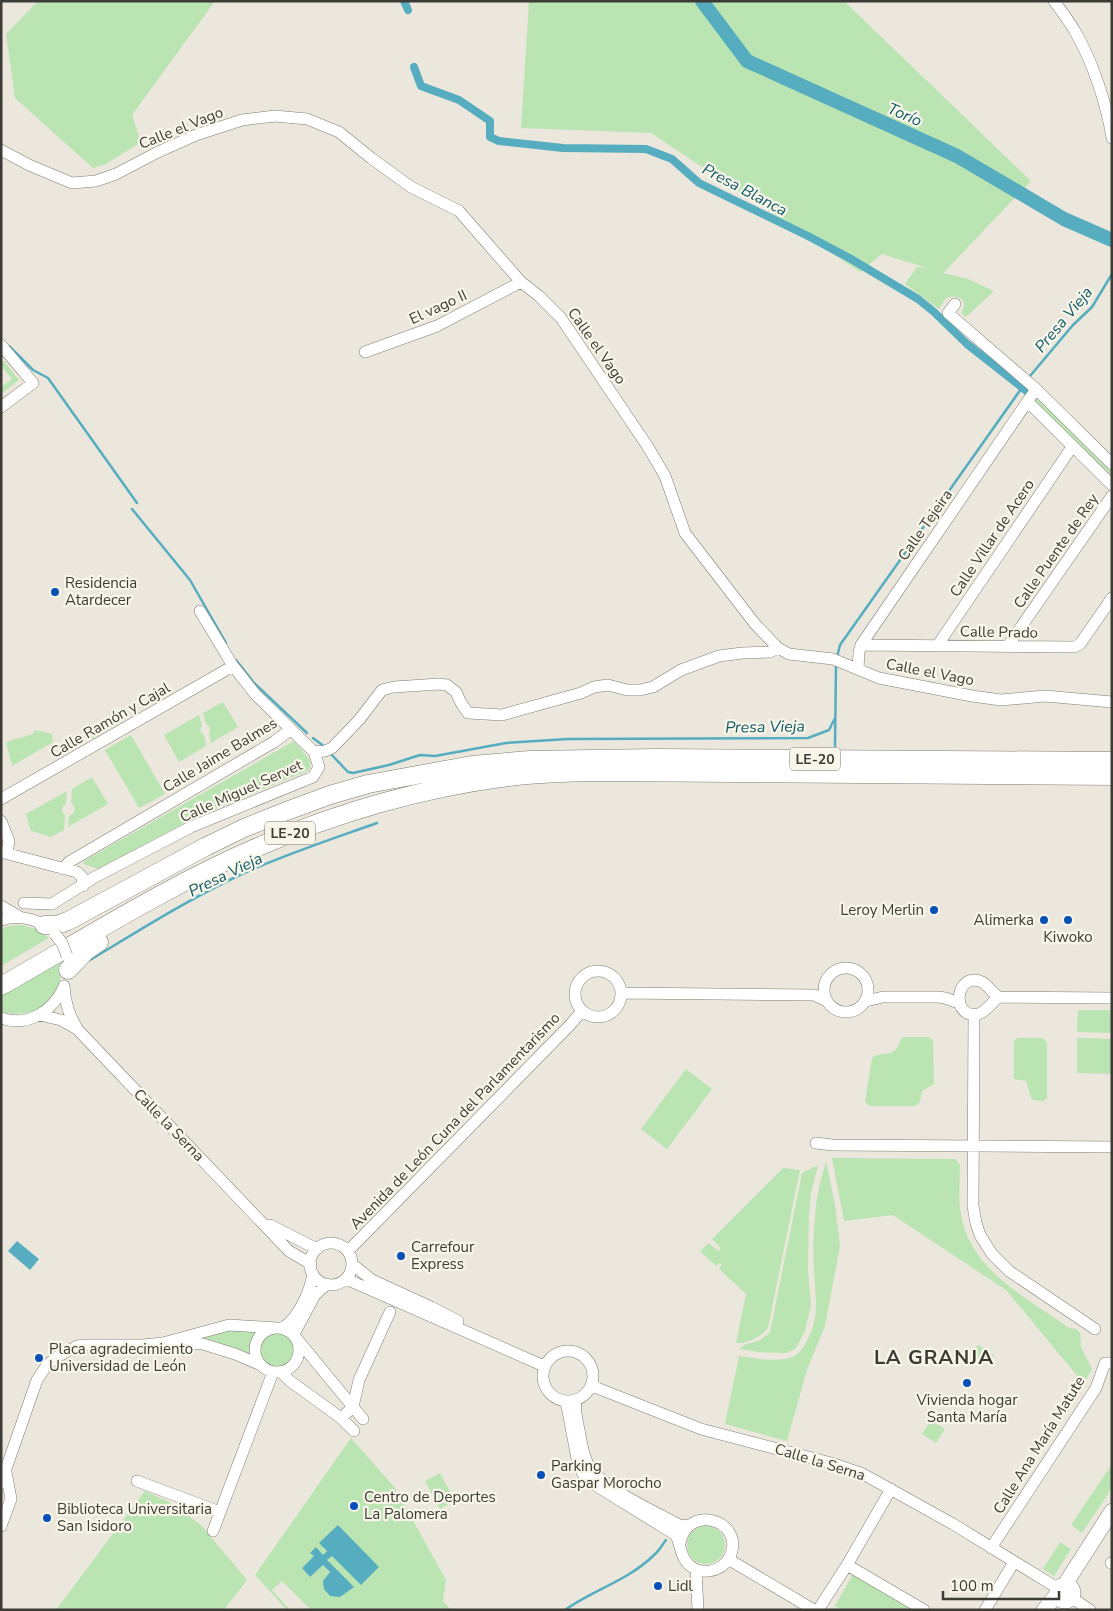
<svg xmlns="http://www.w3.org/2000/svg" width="1113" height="1611" font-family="'Nunito Sans',sans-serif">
	<rect width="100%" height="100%" fill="#ebe7dc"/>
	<!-- green -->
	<path fill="#bbe4b3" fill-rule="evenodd" d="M 38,1 L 215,1 L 132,115 L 141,142 L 106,164 L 93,168 L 15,98 L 6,34 Z
		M 529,1 L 844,1 L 1031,181 L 943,273 L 968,279 L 994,291 L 966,317 L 961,313 C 969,300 959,294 946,298 L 939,309 L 905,284 L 917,267 L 927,268 L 882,254 L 860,272 L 651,133 L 521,128 Z
		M 4,361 L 19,380 L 1,394 L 1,387 L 12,379 L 3,368 L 1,369 L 1,363 Z
		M 1039,394 L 1112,468 L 1112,476 L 1037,403 L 1035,401 Z
		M 223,702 L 238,727 L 211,743 L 209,734 L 210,727 L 206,724 L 203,713 Z
		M 126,708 L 130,716 L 93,739 L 88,731 L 101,725 Z
		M 199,715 L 202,725 L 200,731 L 204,735 L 206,746 L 179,762 L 164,735 Z
		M 34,730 L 52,734 L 53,742 L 12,766 L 6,742 L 33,734 Z
		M 131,735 L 165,794 L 139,808 L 105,750 Z
		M 294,741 L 310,760 L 310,768 L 307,771 L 194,818 L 99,869 L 83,864 L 84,861 Z
		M 92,777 L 108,804 L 68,827 L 69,816 C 76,814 76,807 71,803 L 72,789 Z
		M 67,791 L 66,803 L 62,808 L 62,812 L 65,815 L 64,830 L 51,837 L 31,831 L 26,814 Z
		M 22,925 L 36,929 L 49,938 L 1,966 L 1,929 L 8,926 Z
		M 61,959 C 65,999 39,1020 1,1012 L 1,992 Z
		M 1078,1010 L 1112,1010 L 1112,1033 L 1077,1032 Z
		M 903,1037 L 928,1037 L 933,1040 L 934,1084 L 922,1091 L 920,1102 L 915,1106 L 869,1106 L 865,1101 L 872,1058 C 879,1052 886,1056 893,1052 C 898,1049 899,1042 903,1037 Z
		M 1018,1038 L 1042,1038 L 1047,1042 L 1047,1098 L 1044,1101 L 1032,1100 L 1026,1081 L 1014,1079 L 1014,1041 Z
		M 1077,1038 L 1112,1039 L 1112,1074 L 1077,1073 Z
		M 686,1069 L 712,1089 L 667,1149 L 641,1129 Z
		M 832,1158 L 955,1159 L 960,1165 C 960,1181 958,1199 961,1215 C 971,1271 1026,1297 1069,1328 L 1076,1329 L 1080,1333 L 1081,1347 L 1092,1369 L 1084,1384 L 1006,1290 L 893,1215 L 844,1221 Z
		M 826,1161 L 835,1205 L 840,1246 L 825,1326 L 807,1370 L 787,1441 L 725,1424 L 739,1356 C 754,1358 782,1364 796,1355 C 799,1353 803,1348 805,1344 C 821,1318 815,1298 814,1270 C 813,1252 813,1234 815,1217 C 816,1197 821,1179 826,1161 Z
		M 818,1165 L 811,1193 L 809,1214 L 808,1271 L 811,1305 L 805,1331 L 796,1348 L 786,1353 L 758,1352 L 740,1349 L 744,1345 L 760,1340 L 770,1332 L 802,1173 Z
		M 783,1168 L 800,1170 L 768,1328 C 761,1337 747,1344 736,1343 L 746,1294 L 719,1269 L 722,1265 L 720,1263 L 716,1266 L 700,1251 L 709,1243 L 718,1251 L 721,1248 L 712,1239 Z
		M 223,1330 L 257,1331 L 252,1339 L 250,1356 L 213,1341 L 194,1338 Z
		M260 1350a18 18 0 1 1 36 0a18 18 0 1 1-36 0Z
		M 978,1345 L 994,1355 L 988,1364 L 972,1354 Z
		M 931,1420 L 945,1429 L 936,1443 L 922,1434 Z
		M 351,1438 L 395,1488 L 446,1580 L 443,1601 L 451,1610 L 311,1610 L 282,1581 L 272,1590 L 290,1610 L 287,1610 L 255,1575 ZM 327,1551 L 332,1556 L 327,1560 L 340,1596 L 330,1573 L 323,1565 L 310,1577 L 302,1568 L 314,1556 L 323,1555 Z
		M 1112,1464 L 1112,1488 L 1082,1533 L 1071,1525 Z
		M 440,1473 L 455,1501 L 440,1509 L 425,1481 Z
		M 145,1491 L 173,1504 L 202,1526 L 247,1580 L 224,1610 L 56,1610 Z
		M687 1545a19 19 0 1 1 38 0a19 19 0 1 1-38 0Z
		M 1060,1542 L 1071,1549 L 1054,1576 L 1043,1569 Z
		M 853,1574 L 910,1608 L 909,1610 L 841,1610 L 835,1606 Z"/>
	<!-- water -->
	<path fill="#55adbf" d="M 17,1241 L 39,1259 L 30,1270 L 8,1251 Z
		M 338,1525 L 379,1567 L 361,1585 L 332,1556 L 327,1560 L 354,1587 L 340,1597 L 330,1596 L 324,1589 L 323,1581 L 330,1572 L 323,1565 L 310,1577 L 302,1568 L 314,1556 L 310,1553 L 316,1547 L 323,1555 L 327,1551 L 319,1543 Z"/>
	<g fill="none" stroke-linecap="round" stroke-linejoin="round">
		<!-- stream -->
		<path stroke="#55adbf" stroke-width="2.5" d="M 9,346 L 33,370 L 48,378 L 137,503
			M 1030,376 L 1073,325 L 1092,307 L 1112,274
			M 132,509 L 190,580 L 226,643
			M 837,657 L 840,645 L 1021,389
			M 236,660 L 254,683 L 307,733
			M 313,738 L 325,747
			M 835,746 L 836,665
			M 330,753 L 348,772 L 353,773 L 389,765 L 420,755 L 435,756 L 506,743 L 568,739 L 808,738 L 829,730 L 835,718
			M 90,960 C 140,930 189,899 242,874 C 286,854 332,839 377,823
			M 565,1610 C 593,1590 629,1580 654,1555 C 659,1551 662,1545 666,1540"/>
		<!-- canal -->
		<path stroke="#55adbf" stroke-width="8" d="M 404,1 L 408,10
			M 414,67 L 421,86 L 459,100 L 490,121 L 490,137 L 499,141 L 563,148 L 646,149 L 672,159 L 699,183 L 808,236 L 851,259 L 918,299 L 934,312 L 967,344 L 1028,392"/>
		<!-- river -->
		<path stroke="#55adbf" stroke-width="14" d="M 702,1 L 747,61 L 957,156 L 1064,219 L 1112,240"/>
		<!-- minor casing -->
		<g stroke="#807d73" stroke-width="12">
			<path id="minor" d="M 1054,1 C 1062,12 1070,22 1076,33 C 1093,63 1107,105 1112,138
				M 1,150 L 29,165 L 72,183 L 96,181 L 116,174 L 158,152 L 196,135 L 242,120 L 275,116 L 307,119 L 339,132 L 371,158 L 411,187 L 459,211 L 521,282 L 539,296 L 561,318 L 648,447 L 665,476 L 685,533 L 755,624 L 778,648 L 789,654 L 833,659 L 879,678 L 972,696 L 1001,700 L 1045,696 L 1112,702
				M 1,345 L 33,383 L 1,407
				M 365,352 L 437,326 L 521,282
				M 1036,389 L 1112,464
				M 1028,402 L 1112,485
				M 861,645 L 1074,647 L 1080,644 L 1112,598
				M 937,646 L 1072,447
				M 1007,647 L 1112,496
				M 858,669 L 859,652 L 861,645 L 1036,389 L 948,313 L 955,304
				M 314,752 L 325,751 L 332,748 L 359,720 L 382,690 L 394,687 L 439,684 L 447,685 L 456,692 L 461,703 L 468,713 L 502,715 L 581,693 L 594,687 L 608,685 L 627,690 L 640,690 L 653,687 L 681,670 L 719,656 L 742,653 L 770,652 L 778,648
				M 1,799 L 233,666
				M 1,821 L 9,841 L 7,853
				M 1,852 L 77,872 L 82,877 L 83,886
				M 63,869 L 69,862 L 274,742 L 290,730
				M 24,903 L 52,904 L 95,877 L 191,827 L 313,777 L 319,767 L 314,752 L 256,695 L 233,666 L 200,611
				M 1,906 L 20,917
				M 1,920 C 16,915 36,918 48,928
				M824 990a22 22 0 1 1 44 0a22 22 0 1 1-44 0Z
				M575 994a23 23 0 1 1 46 0a23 23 0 1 1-46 0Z
				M 64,986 C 65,1003 69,1015 78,1030 L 289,1251 L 311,1264
				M 621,993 L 814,995 L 827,1001
				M 999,997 C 991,1002 987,1012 978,1014 C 950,1020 955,970 982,982 C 989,986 992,993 999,997 L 1112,998
				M 866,1001 L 883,997 L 938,997 L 945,998 L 959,1003
				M 974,1014 L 973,1206 L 976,1223 L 980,1235 L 992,1254 L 1009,1271 L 1095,1329
				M 40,1015 L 61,1020 L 77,1029
				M 1,1018 C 29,1028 53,1010 64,987
				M 816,1143 L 832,1145 L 1112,1147
				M 270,1225 L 317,1249
				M310 1264a21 21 0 1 1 42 0a21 21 0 1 1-42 0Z
				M 348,1251 L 570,1025 L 582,1011
				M 352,1264 L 372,1280 L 431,1307 L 458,1321
				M 346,1279 L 544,1366
				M255 1350a22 22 0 1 1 44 0a22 22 0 1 1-44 0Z
				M 282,1328 C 298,1320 310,1291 313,1274
				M 294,1334 L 315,1295 L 327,1284
				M 176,1343 L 203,1344 L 235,1354 L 261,1365
				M543 1376a25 25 0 1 1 50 0a25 25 0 1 1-50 0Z
				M 281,1372 L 290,1381 L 341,1418 L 353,1407 L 297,1339
				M 592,1386 L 701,1429 L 831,1463 L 863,1474 L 953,1524 L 1059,1589
				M 576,1400 C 574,1412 578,1423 580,1435 C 582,1445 583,1455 588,1464 C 601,1488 656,1512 681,1526 L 689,1525
				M 566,1401 L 578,1464 L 583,1474 L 590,1482 L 676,1535 C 680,1543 680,1552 685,1560 C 697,1578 724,1573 731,1554 C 743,1520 688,1503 680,1543
				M 341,1418 L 354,1431
				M 363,1419 L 353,1407 L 359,1380 L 390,1312
				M 137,1481 L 220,1512
				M 1,1483 L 37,1380 L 47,1365 L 57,1357 L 77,1346 L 85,1345 L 143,1345 L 163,1343 L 229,1325 L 277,1328
				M 1,1526 L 11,1499 L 6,1472
				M 213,1531 L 273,1372
				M 991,1548 L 1096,1388 L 1105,1363 L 1112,1363
				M 728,1559 L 814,1610
				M 1111,1563 L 1112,1563
				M 847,1565 L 924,1610
				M 696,1570 L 698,1610
				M 1072,1598 L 1090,1610
				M 818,1610 L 847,1565 L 891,1489
				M 985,1610 L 1014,1562"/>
		</g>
		<!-- major casing -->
		<g stroke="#807d73" stroke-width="16">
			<path id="major" d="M1057 1593a8 8 0 1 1 16 0a8 8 0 1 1-16 0Z
				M 1064,1586 L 1112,1511
				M 1044,1610 L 1058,1593"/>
		</g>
		<!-- highway casing -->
		<g stroke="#807d73" stroke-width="19">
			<path id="highway" d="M 44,925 L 57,925 L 68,921 L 205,847 L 244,828 L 284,812 L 330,795 L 368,784 L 472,765 L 530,760 L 656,758 L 1112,761
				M 68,970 L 86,951 L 99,942
				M 1,986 C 84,939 166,887 253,849 C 333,814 421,788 508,777 C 542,773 575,772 609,772 L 1112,776"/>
		</g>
		<!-- minor -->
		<use href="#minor" stroke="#fff" stroke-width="11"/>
		<!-- major -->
		<use href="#major" stroke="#fff" stroke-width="15"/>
		<!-- highway -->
		<use href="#highway" stroke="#fff" stroke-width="18"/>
		<!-- minor-bridge casing -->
		<g stroke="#807d73" stroke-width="12" stroke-linecap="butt">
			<path id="minor-bridge" d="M 55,934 L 62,943 L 67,956"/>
		</g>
		<!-- minor-bridge -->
		<use href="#minor-bridge" stroke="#fff" stroke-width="11"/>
	</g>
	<!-- markers -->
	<g fill="#084fb9" stroke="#f8f5e9" stroke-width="2">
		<circle cx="55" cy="592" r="5"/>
		<circle cx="934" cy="910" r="5"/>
		<circle cx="1044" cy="920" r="5"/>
		<circle cx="1068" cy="920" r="5"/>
		<circle cx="401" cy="1256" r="5"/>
		<circle cx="39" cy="1358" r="5"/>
		<circle cx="967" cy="1383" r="5"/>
		<circle cx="541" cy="1475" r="5"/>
		<circle cx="354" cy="1506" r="5"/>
		<circle cx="47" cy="1518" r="5"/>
		<circle cx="658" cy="1586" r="5"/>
	</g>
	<g text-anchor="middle" stroke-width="4.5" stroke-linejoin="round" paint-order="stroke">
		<!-- shield labels -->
		<g fill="#f8f5e9" stroke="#74736c" stroke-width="1">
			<rect x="790" y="747.5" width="50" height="23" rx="4"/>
			<rect x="265" y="821.5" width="50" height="23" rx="4"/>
		</g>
		<g font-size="14" font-weight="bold" fill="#3c3b36">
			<text x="815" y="764">LE-20</text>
			<text x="290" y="838">LE-20</text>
		</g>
		<!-- street labels -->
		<g font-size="15" fill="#3c3b36" stroke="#f8f5e9">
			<text transform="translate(181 128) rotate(-22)" y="5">Calle el Vago</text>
			<text transform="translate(438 307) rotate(-25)" y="5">El vago II</text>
			<text transform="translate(597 346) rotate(55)" y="5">Calle el Vago</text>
			<text transform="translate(925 525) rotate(-55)" y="5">Calle Tejeira</text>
			<text transform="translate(992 538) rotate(-56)" y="5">Calle Villar de Acero</text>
			<text transform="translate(1056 551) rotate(-55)" y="5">Calle Puente de Rey</text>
			<text transform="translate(999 632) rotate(1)" y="5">Calle Prado</text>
			<text transform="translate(930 672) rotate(11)" y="5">Calle el Vago</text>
			<text transform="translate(110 720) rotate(-30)" y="5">Calle Ramón y Cajal</text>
			<text transform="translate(220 755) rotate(-31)" y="5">Calle Jaime Balmes</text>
			<text transform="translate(241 791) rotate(-24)" y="5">Calle Miguel Servet</text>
			<text transform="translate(455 1121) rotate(-46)" y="5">Avenida de León Cuna del Parlamentarismo</text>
			<text transform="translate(169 1125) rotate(46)" y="5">Calle la Serna</text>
			<text transform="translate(1039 1445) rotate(-58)" y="5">Calle Ana María Matute</text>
			<text transform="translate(820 1462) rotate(17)" y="5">Calle la Serna</text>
		</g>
		<!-- poi labels -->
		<g font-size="15" fill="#3c3b36" stroke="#f8f5e9" text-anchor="start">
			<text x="65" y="588">Residencia<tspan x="65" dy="17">Atardecer</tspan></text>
			<text x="924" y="915" text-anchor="end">Leroy Merlin</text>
			<text x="1034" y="925" text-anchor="end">Alimerka</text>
			<text x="1068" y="942" text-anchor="middle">Kiwoko</text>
			<text x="411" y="1252">Carrefour<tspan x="411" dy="17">Express</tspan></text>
			<text x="49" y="1354">Placa agradecimiento<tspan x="49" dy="17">Universidad de León</tspan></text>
			<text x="967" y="1405" text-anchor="middle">Vivienda hogar<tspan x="967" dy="17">Santa María</tspan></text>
			<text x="551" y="1471">Parking<tspan x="551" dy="17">Gaspar Morocho</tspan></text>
			<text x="364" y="1502">Centro de Deportes<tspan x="364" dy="17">La Palomera</tspan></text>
			<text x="57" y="1514">Biblioteca Universitaria<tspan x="57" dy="17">San Isidoro</tspan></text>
			<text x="668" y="1591">Lidl</text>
		</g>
		<!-- water labels -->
		<g font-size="16" font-style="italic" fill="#115b69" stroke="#f8f5e9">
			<text transform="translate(905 114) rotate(24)" y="6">Torío</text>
			<text transform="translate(745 189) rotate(28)" y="6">Presa Blanca</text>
			<text transform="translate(1063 319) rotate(-50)" y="6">Presa Vieja</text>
			<text transform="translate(765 726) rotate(-1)" y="6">Presa Vieja</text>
			<text transform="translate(225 874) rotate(-26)" y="6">Presa Vieja</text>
		</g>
		<!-- district labels -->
		<g font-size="20" font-weight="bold" letter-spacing="1" fill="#3c3b36" stroke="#f8f5e9">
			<text x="934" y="1364">LA GRANJA</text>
		</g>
	</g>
	<!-- border -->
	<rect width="1113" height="1611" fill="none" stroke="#3c3b36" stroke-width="5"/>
	<!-- scale -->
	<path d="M943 1591v8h116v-8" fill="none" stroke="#3c3b36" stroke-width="2.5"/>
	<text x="950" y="1591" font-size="15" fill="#3c3b36" stroke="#f8f5e9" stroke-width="4" paint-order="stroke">100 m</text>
</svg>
